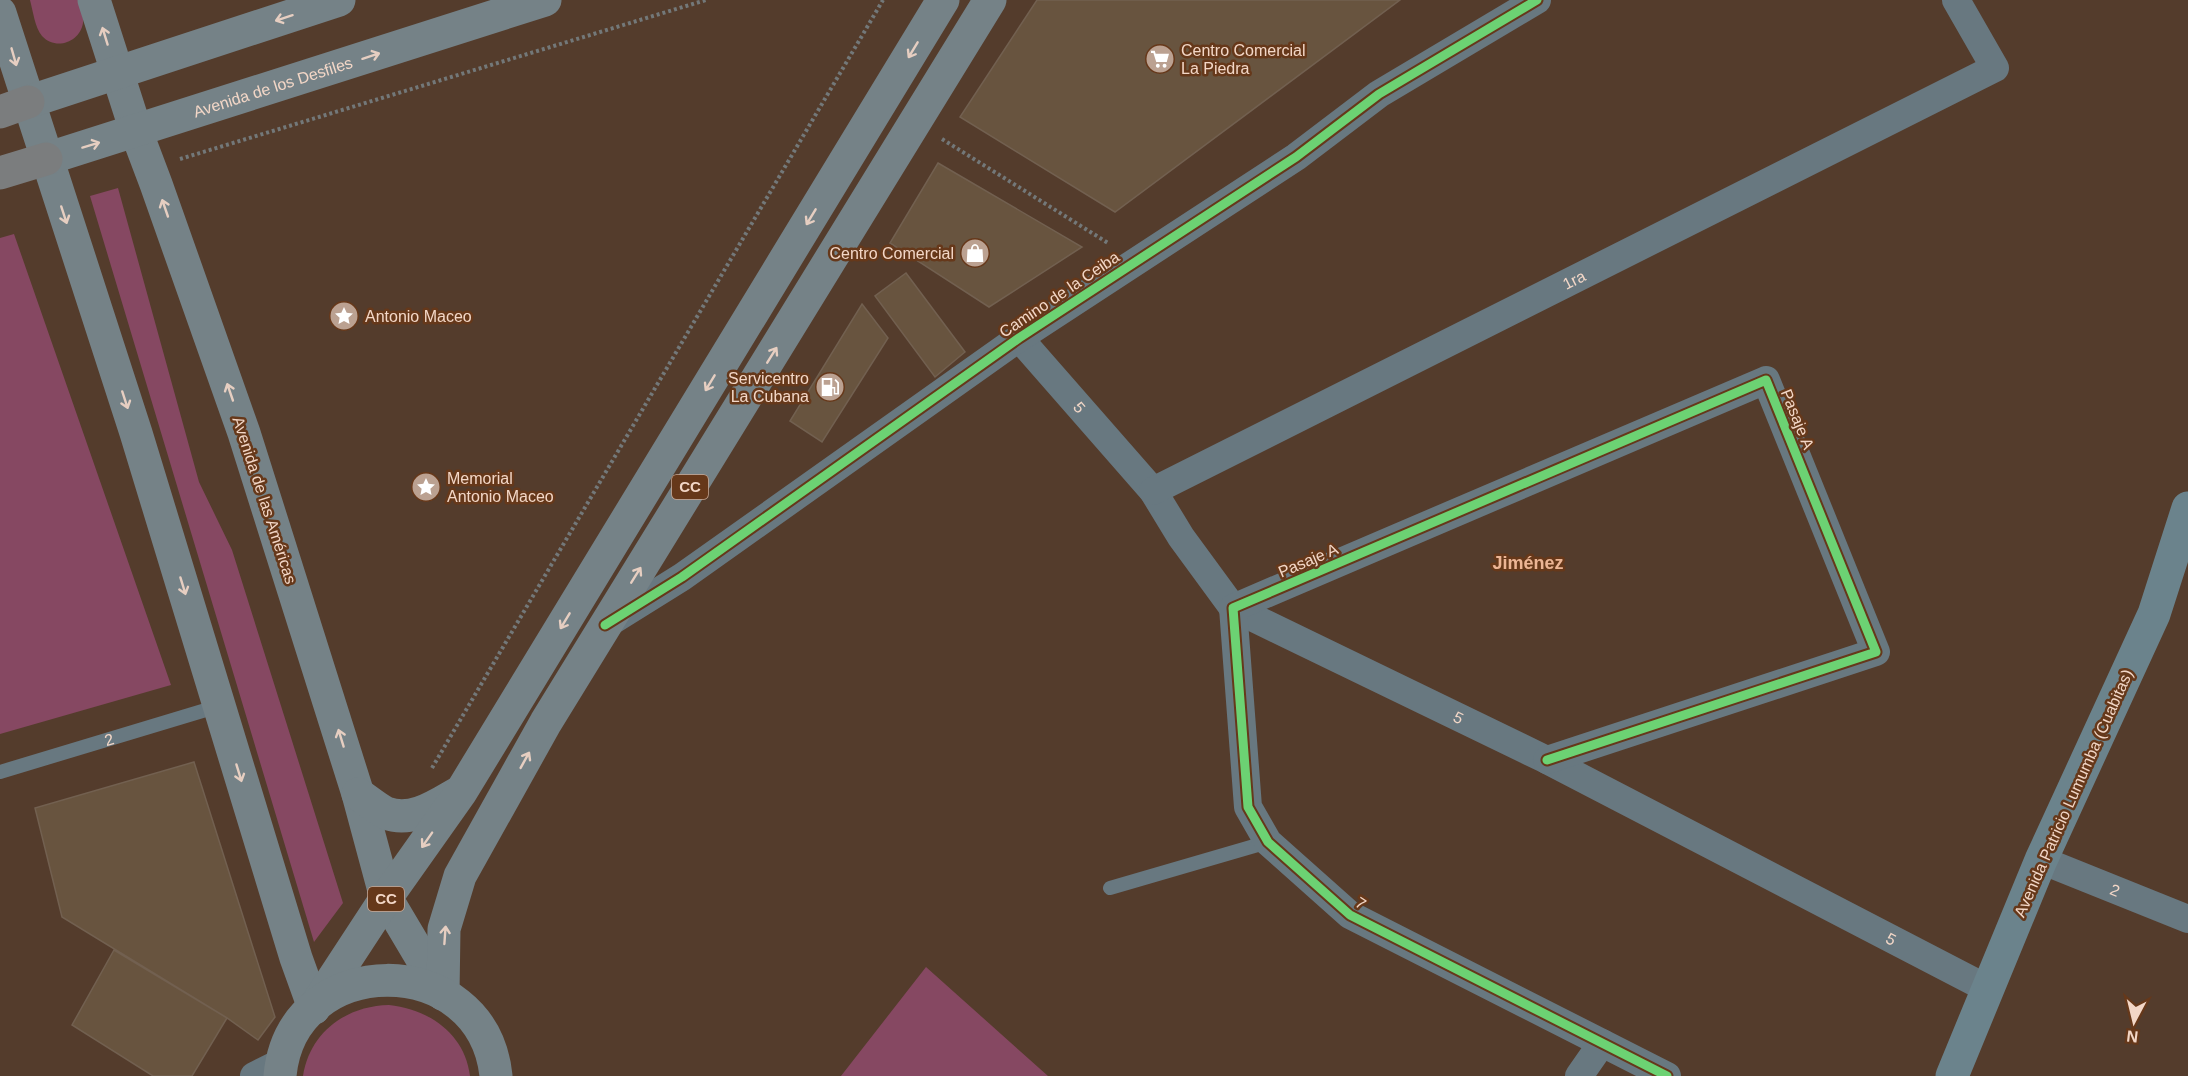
<svg xmlns="http://www.w3.org/2000/svg" width="2188" height="1076" font-family="Helvetica,sans-serif">
	<rect width="100%" height="100%" fill="#543c2c"/>
	<!-- green -->
	<path fill="#864862" d="M 30,0 L 78,0 C 80,7 84,16 83,23 C 80,42 56,51 42,36 C 35,28 33,11 30,0 Z
		M 118,188 L 199,482 L 232,550 L 343,903 L 314,942 L 90,196 Z
		M 14,234 L 171,685 L 0,734 L 0,238 Z
		M 926,967 L 1048,1076 L 841,1076 Z
		M 389,1005 C 429,1009 465,1034 470,1076 L 303,1076 C 310,1032 346,1006 389,1005 Z"/>
	<!-- building -->
	<path fill="#68543f" stroke="#726050" stroke-width="1.5" d="M 1037,0 L 1400,0 L 1115,212 L 960,117 Z
		M 938,163 L 1082,247 L 989,307 L 890,243 Z
		M 906,273 L 965,352 L 935,377 L 875,296 Z
		M 862,304 L 888,338 L 822,442 L 790,421 Z
		M 194,762 L 275,1017 L 258,1040 L 227,1018 L 62,917 L 35,808 Z
		M 114,950 L 227,1018 L 192,1076 L 153,1076 L 72,1025 Z"/>
	<g fill="none" stroke-linecap="round" stroke-linejoin="round">
		<!-- path -->
		<path stroke="#737879" stroke-width="4" stroke-dasharray="3 3" stroke-linecap="butt" d="M 942,139 L 1108,243
			M 180,159 L 706,0
			M 432,768 L 883,0"/>
		<!-- lane -->
		<g stroke="#687880" stroke-width="14">
			<path id="s1" d="M 0,772 L 219,706"/>
			<path d="M 1110,888 L 1268,842"/>
		</g>
		<!-- street -->
		<g stroke="#687880" stroke-width="28">
			<path id="s2" d="M 1019,338 L 1153,491 L 1181,537 L 1233,608 L 1547,760 L 1988,989"/>
			<path id="s3" d="M 1153,491 L 1995,68 L 1956,0"/>
			<path d="M 605,625 L 682,577 L 1019,338 L 1296,157 L 1379,94 L 1537,0"/>
			<path d="M 1547,760 L 1876,652 L 1766,380 L 1233,608 L 1248,807 L 1268,842 L 1350,915 L 1667,1076"/>
			<path id="s4" d="M 2041,860 L 2188,919"/>
			<path d="M 254,1076 L 282,1062"/>
			<path d="M 1579,1076 L 1602,1043"/>
		</g>
		<!-- secondary -->
		<path stroke="#6b838c" stroke-width="33" d="M 1952,1076 L 2041,860 L 2154,614 L 2188,508"/>
		<!-- primary -->
		<g stroke="#758287" stroke-width="33">
			<path d="M 94,0 L 136,131 L 156,184 L 244,433 L 358,794 L 386,898 L 443,994"/>
			<path d="M 0,13 L 136,433 L 296,958 L 314,1008"/>
			<path d="M 28,102 L 339,0"/>
			<path id="s5" d="M 46,159 L 545,0"/>
			<path d="M 358,794 C 367,800 376,808 386,813 C 412,823 437,805 458,793"/>
			<path d="M 443,994 L 444,929 L 460,876 L 546,722 L 990,0"/>
			<path d="M 314,1008 L 386,898 L 461,792 L 943,0"/>
			<path d="M 280,1076 C 291,949 483,948 496,1076"/>
		</g>
		<!-- highway -->
		<path stroke="#7b7d7e" stroke-width="33" d="M 0,112 L 28,102
			M 0,173 L 46,159"/>
		<!-- cycleway casing -->
		<g stroke="#66381a" stroke-width="13">
			<path id="cycleway" d="M 605,625 L 682,577 L 1019,338 L 1296,157 L 1379,94 L 1537,0
				M 1547,760 L 1876,652 L 1766,380 L 1233,608 L 1248,807 L 1268,842 L 1350,915 L 1667,1076"/>
		</g>
		<!-- cycleway -->
		<use href="#cycleway" stroke="#6cd273" stroke-width="9"/>
	</g>
	<!-- one-way arrows -->
	<defs><path id="oneway-shaft" d="M-6 0H5M1.5-3L5.5 0L1.5 3" fill="none" stroke-width="1.6" stroke-linecap="round" stroke-linejoin="round" transform="scale(1.5)"/></defs>
	<g stroke="#e6cec1">
		<use href="#oneway-shaft" transform="translate(284 18) rotate(162)"/>
		<use href="#oneway-shaft" transform="translate(105 36) rotate(-107)"/>
		<use href="#oneway-shaft" transform="translate(913 50) rotate(121)"/>
		<use href="#oneway-shaft" transform="translate(371 56) rotate(-18)"/>
		<use href="#oneway-shaft" transform="translate(14 57) rotate(74)"/>
		<use href="#oneway-shaft" transform="translate(91 145) rotate(-17)"/>
		<use href="#oneway-shaft" transform="translate(165 208) rotate(-109)"/>
		<use href="#oneway-shaft" transform="translate(64 215) rotate(72)"/>
		<use href="#oneway-shaft" transform="translate(811 217) rotate(121)"/>
		<use href="#oneway-shaft" transform="translate(772 355) rotate(-58)"/>
		<use href="#oneway-shaft" transform="translate(710 383) rotate(121)"/>
		<use href="#oneway-shaft" transform="translate(230 392) rotate(-109)"/>
		<use href="#oneway-shaft" transform="translate(125 400) rotate(72)"/>
		<use href="#oneway-shaft" transform="translate(636 575) rotate(-58)"/>
		<use href="#oneway-shaft" transform="translate(183 586) rotate(73)"/>
		<use href="#oneway-shaft" transform="translate(565 621) rotate(121)"/>
		<use href="#oneway-shaft" transform="translate(341 738) rotate(-107)"/>
		<use href="#oneway-shaft" transform="translate(525 760) rotate(-61)"/>
		<use href="#oneway-shaft" transform="translate(239 773) rotate(73)"/>
		<use href="#oneway-shaft" transform="translate(427 840) rotate(125)"/>
		<use href="#oneway-shaft" transform="translate(445 935) rotate(-86)"/>
	</g>
	<!-- icons -->
	<defs>
		<g id="supermarket-disc" transform="scale(1.5)"><circle r="9.5" fill="#bba191" stroke="#66381a"/><path d="M-6-5.5h2.5l.6 2H6L4.5 2H-2.5L-4.4-4H-6ZM-1.5 3.2a1.3 1.3 0 1 0 .1 0ZM3 3.2a1.3 1.3 0 1 0 .1 0Z" fill="#fff"/></g>
		<g id="shop-disc" transform="scale(1.5)"><circle r="9.5" fill="#bba191" stroke="#66381a"/><path d="M-5-2.5h2.3a2.7 3.5 0 0 1 5.4 0H5L5.5 6h-11ZM-1.5-2.5h3a1.5 2.3 0 0 0-3 0Z" fill="#fff"/></g>
		<g id="sight-disc" transform="scale(1.5)"><circle r="9.5" fill="#bba191" stroke="#66381a"/><path d="M0-6L1.8-2.2L6-1.7L2.9 1.2L3.7 5.4L0 3.3L-3.7 5.4L-2.9 1.2L-6-1.7L-1.8-2.2Z" fill="#fff"/></g>
		<g id="fuel-disc" transform="scale(1.5)"><circle r="9.5" fill="#bba191" stroke="#66381a"/><path d="M-5.5-6h7V0h2V4h1.3V-2.5L3-4.5l.8-.8L6-3V5H2.5V1h-1V6h-7ZM-4.2-4.7v3.2H.2V-4.7Z" fill="#fff"/></g>
	</defs>
	<g fill-rule="evenodd">
		<use href="#supermarket-disc" x="1160" y="59"/>
		<use href="#shop-disc" x="975" y="253"/>
		<use href="#sight-disc" x="344" y="316"/>
		<use href="#fuel-disc" x="830" y="387"/>
		<use href="#sight-disc" x="426" y="487"/>
	</g>
	<g text-anchor="middle" stroke-width="5" stroke-linejoin="round" paint-order="stroke">
		<!-- shield labels -->
		<g fill="#66381a" stroke="#c9a793" stroke-width="1.5">
			<rect x="672" y="475" width="36" height="24" rx="4.5"/>
			<rect x="368" y="887" width="36" height="24" rx="4.5"/>
		</g>
		<g font-size="15" font-weight="bold" fill="#f3d7c7">
			<text x="690" y="492">CC</text>
			<text x="386" y="904">CC</text>
		</g>
		<!-- poi labels -->
		<g font-size="16" fill="#f3d7c7" stroke="#66381a" text-anchor="start">
			<text x="1181" y="56">Centro Comercial<tspan x="1181" dy="18">La Piedra</tspan></text>
			<text x="954" y="259" text-anchor="end">Centro Comercial</text>
			<text x="365" y="322">Antonio Maceo</text>
			<text x="809" y="384" text-anchor="end">Servicentro<tspan x="809" dy="18">La Cubana</tspan></text>
			<text x="447" y="484">Memorial<tspan x="447" dy="18">Antonio Maceo</tspan></text>
		</g>
		<!-- street labels -->
		<g font-size="16" fill="#f3d7c7" stroke="#66381a">
			<text dy="6" stroke="none"><textPath href="#s5" startOffset="238">Avenida de los Desfiles</textPath></text>
			<text dy="6" stroke="none"><textPath href="#s3" startOffset="471">1ra</textPath></text>
			<text transform="translate(1059 294) rotate(-34)" y="6">Camino de la Ceiba</text>
			<text dy="6" stroke="none"><textPath href="#s2" startOffset="92">5</textPath></text>
			<text transform="translate(1798 419) rotate(68)" y="6">Pasaje A</text>
			<text transform="translate(265 500) rotate(72)" y="6">Avenida de las Américas</text>
			<text transform="translate(1308 560) rotate(-23)" y="6">Pasaje A</text>
			<text dy="6" stroke="none"><textPath href="#s2" startOffset="596">5</textPath></text>
			<text dy="6" stroke="none"><textPath href="#s1" startOffset="114">2</textPath></text>
			<text transform="translate(2073 793) rotate(-66)" y="6">Avenida Patricio Lumumba (Cuabitas)</text>
			<text dy="6" stroke="none"><textPath href="#s4" startOffset="80">2</textPath></text>
			<text transform="translate(1361 903) rotate(33)" y="6">7</text>
			<text dy="6" stroke="none"><textPath href="#s2" startOffset="1082">5</textPath></text>
		</g>
		<!-- neighbourhood labels -->
		<g font-size="18" font-weight="bold" fill="#ecb595" stroke="#66381a">
			<text x="1528" y="569">Jiménez</text>
		</g>
	</g>
	<!-- north arrow -->
	<g transform="translate(2134 1022) rotate(187)" stroke="#66381a" stroke-width="4.5" paint-order="stroke">
	<path d="M0-4.5L10 22L0 15L-10 22Z" fill="#f3d7c7"/>
	<text y="-9" font-size="16" font-weight="bold" text-anchor="middle" fill="#f3d7c7">N</text>
	</g>
</svg>
